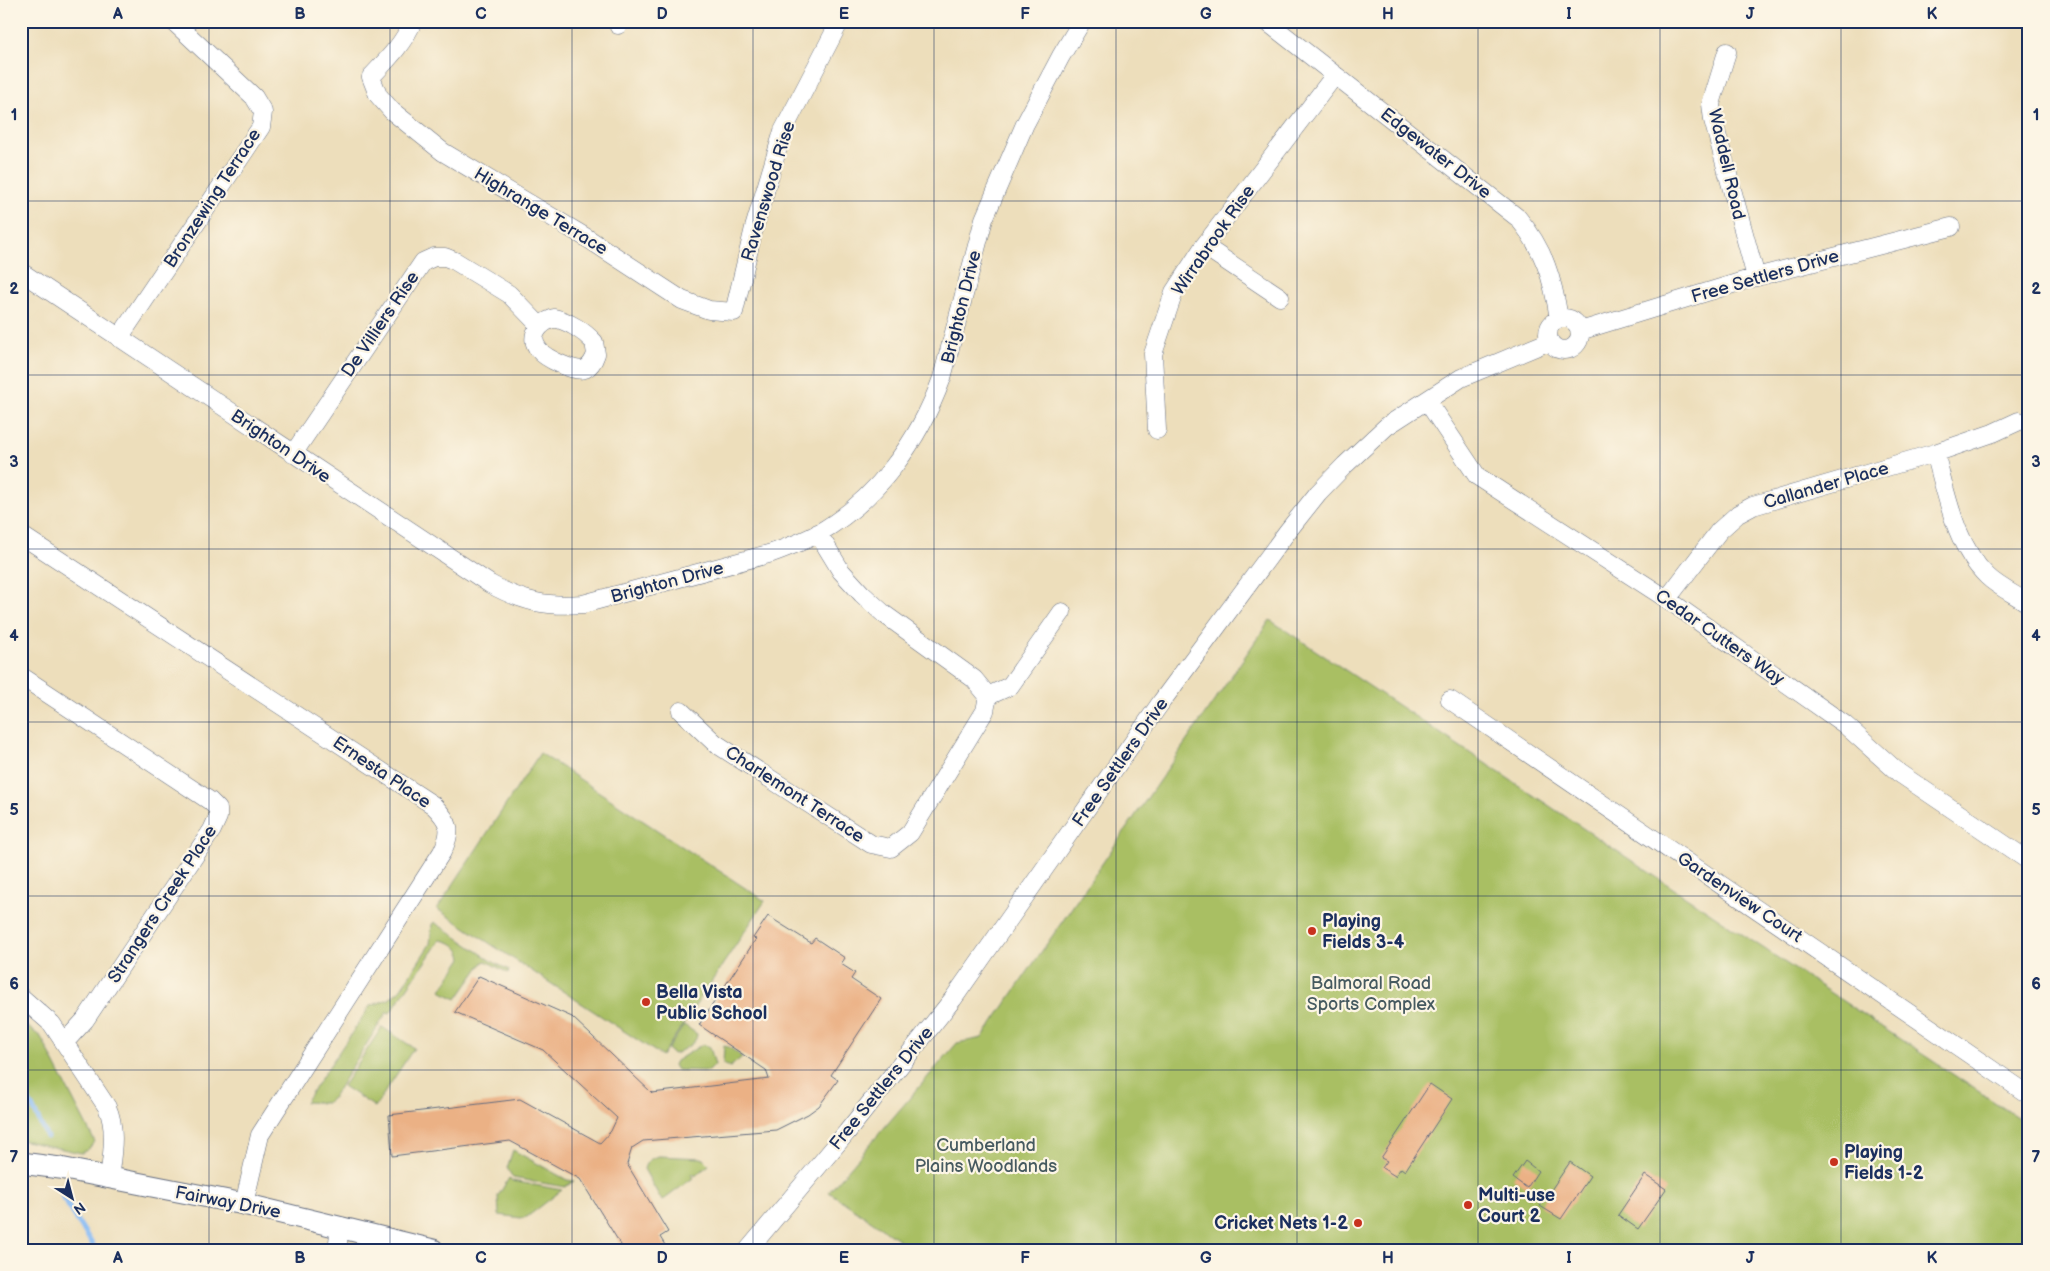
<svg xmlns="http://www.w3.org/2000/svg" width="2050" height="1271" font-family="'Balsamiq Sans',sans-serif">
	<rect width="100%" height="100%" fill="#fcf5e5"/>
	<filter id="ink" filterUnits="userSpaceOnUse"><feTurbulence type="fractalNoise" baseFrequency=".02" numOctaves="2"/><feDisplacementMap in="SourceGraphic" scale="10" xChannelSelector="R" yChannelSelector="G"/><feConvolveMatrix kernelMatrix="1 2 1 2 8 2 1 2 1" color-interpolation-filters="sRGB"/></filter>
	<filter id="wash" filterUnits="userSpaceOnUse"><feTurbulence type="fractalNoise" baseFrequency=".0096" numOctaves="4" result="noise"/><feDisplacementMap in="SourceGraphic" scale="20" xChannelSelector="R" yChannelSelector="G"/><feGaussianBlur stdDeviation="1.12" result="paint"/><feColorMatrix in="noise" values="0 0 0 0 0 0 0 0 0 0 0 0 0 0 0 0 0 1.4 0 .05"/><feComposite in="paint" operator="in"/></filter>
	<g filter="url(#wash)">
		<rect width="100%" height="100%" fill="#eddebb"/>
		<!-- green -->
		<path fill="#a9bf64" stroke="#627761" d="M 1270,620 L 2029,1125 L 2029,1250 L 914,1250 L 829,1192 L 957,1043 L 982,1038 Z
			M 540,753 L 765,901 L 662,1056 L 437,909 Z
			M 434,922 L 495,963 L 509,970 L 508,973 L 486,961 L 483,962 L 457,999 L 444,993 L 441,990 L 462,958 C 460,947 451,941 440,940 L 390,1013 L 387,1012 L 331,1100 L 326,1103 L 305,1102 L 370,1006 L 389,999 L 400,990 L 430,944 L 432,924 Z
			M 21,1022 L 41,1037 L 95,1142 L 87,1150 L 81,1153 L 21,1140 Z
			M 684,1025 L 697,1034 C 697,1044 683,1049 675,1054 L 671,1053 L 668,1049 Z
			M 382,1027 L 414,1048 L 375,1107 L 343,1086 Z
			M 703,1044 L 710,1047 L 715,1065 L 709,1071 L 677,1070 L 674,1065 L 676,1061 Z
			M 724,1046 L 729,1047 L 742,1057 L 730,1067 L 723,1064 Z
			M 513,1150 L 567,1180 L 574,1181 L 565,1187 L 513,1178 L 507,1168 Z
			M 659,1156 L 702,1158 L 709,1165 L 695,1176 L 693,1173 L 691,1175 L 693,1178 L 662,1201 L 644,1169 C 646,1161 651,1158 659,1156 Z
			M 509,1178 L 512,1181 L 562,1190 L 527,1217 L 521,1218 L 499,1215 L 498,1196 Z"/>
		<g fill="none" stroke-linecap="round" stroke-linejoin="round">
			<!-- stream -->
			<path stroke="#87bbf5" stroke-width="5" d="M 21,1091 L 32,1106 L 47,1137
				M 62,1196 L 96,1250"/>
		</g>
		<g id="blocks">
			<!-- building -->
			<path fill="#ebb185" d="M 768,916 L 811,943 L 815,938 L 845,958 L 841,964 L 855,973 L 851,979 L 881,999 L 831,1075 L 838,1080 L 819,1106 L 808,1114 L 776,1130 L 643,1141 L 632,1148 L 627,1164 L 668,1232 L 660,1237 L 668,1250 L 624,1250 L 580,1179 L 510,1141 L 392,1156 L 389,1115 L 520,1099 L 600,1143 L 611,1131 L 617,1118 L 543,1050 L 455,1012 L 479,976 L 572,1017 L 652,1093 L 769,1079 L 766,1070 L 699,1025 L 756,939 L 753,938 Z
				M 1430,1084 L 1452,1099 L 1405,1171 L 1401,1168 L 1395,1176 L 1382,1168 L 1387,1161 L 1381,1158 Z
				M 1525,1161 L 1538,1171 L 1527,1188 L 1513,1178 Z
				M 1570,1162 L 1590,1176 L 1561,1219 L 1540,1206 Z
				M 1645,1175 L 1666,1189 L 1638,1229 L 1618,1215 Z"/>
		</g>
	</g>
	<g filter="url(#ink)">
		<use href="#blocks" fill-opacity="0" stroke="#646c7f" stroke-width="1"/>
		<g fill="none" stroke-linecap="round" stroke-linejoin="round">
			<!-- minor casing -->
			<g stroke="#646c7f" stroke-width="19">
				<path id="minor" d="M 413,21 C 404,43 387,60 371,77 L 378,95 L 392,111 L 443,152 L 587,238 L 682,300 L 709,310 L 734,312 L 754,228 L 783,131 L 840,21
					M 1266,21 L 1518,218 C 1544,249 1553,279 1559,319
					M 618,25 L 620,21
					M 1727,52 L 1711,104 L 1713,120 L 1756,277
					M 1204,246 L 1280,297
					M 21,272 L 490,584 C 523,602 546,607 583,604 L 772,553 C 787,547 803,542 817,534 C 877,500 919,441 942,378 L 984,219 L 1025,124 L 1061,56 L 1082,21
					M1548 334a16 16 0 1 1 32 0a16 16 0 1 1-32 0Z
					M 554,318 C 568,321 584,331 594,342 L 596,354 C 594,360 591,366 585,369 C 575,373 545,358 539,350 C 527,336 540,323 554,318 Z
					M 1580,331 L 1756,277 L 1951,227
					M 119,338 L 261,127 L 263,112 L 254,97 L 173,21
					M 1427,401 L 1477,476 L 1667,599 L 1844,724 L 1899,773 L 2029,861
					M 1157,430 L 1153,354 L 1174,292 L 1204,246 L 1335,75
					M 1935,453 C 1947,495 1955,545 1987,576 C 1998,587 2016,595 2029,604
					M 293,454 L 423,262 L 434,257 L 445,257 L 455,261 L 509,294 L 539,325
					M 21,535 L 433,805 C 450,822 453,830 442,852 L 260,1135 L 244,1204
					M 1667,599 L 1719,531 L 1738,514 L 1753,506 L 1935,453 L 1993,433 L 2019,421
					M 21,676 L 210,801 L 218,809 L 218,817 L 212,830 L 85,1020 L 65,1042
					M 988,696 L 1010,686 L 1062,612
					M 1450,700 L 2029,1095
					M 681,711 L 715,743 L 871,844 L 891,848 L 910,833 L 985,711 L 988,696 L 974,679 L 884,614 L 862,594 L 841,571 L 818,533
					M 21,997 L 52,1024 L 107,1107 C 117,1129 112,1155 109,1179
					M 337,1250 L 340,1226
					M 748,1250 L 847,1132 L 953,999 L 1162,701 L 1287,532 L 1318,493 L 1345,465 L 1387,426 L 1461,378 L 1550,341"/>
			</g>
			<!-- tertiary casing -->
			<g stroke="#646c7f" stroke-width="23">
				<path id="tertiary" d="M 21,1163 L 60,1168 L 244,1204 L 433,1250"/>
			</g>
			<!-- minor -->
			<use href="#minor" stroke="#fff" stroke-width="18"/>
			<!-- tertiary -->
			<use href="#tertiary" stroke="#fff" stroke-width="21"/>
		</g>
	</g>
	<!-- grid -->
	<path fill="none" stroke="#1b2f5e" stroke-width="1" stroke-opacity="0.55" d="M 209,21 L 209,1250M 390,21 L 390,1250M 572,21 L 572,1250M 753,21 L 753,1250M 934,21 L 934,1250M 1116,21 L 1116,1250M 1297,21 L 1297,1250M 1478,21 L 1478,1250M 1660,21 L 1660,1250M 1841,21 L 1841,1250M 21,201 L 2029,201M 21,375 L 2029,375M 21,549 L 2029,549M 21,722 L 2029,722M 21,896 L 2029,896M 21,1070 L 2029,1070"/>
	<!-- markers -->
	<g fill="#c8321e" stroke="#fcf5e5" stroke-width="2">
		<circle cx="1312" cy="931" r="5"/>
		<circle cx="646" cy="1002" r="5"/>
		<circle cx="1834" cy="1162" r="5"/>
		<circle cx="1468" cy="1205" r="5"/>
		<circle cx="1358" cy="1223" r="5"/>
	</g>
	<g text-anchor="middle" stroke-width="4.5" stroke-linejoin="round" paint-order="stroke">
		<!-- street labels -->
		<g font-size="18" fill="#1b2f5e" stroke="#fcf5e5">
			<text transform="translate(1436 153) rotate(38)" y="6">Edgewater Drive</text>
			<text transform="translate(1727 164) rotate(77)" y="6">Waddell Road</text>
			<text transform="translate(768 191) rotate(-73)" y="6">Ravenswood Rise</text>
			<text transform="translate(212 198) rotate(-57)" y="6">Bronzewing Terrace</text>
			<text transform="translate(541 211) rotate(31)" y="6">Highrange Terrace</text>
			<text transform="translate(1213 240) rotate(-55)" y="6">Wirrabrook Rise</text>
			<text transform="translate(1765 276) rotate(-16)" y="6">Free Settlers Drive</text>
			<text transform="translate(961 307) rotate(-76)" y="6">Brighton Drive</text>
			<text transform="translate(380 324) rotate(-56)" y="6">De Villiers Rise</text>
			<text transform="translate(281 446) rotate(34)" y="6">Brighton Drive</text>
			<text transform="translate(1826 485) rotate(-16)" y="6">Callander Place</text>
			<text transform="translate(667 582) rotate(-15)" y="6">Brighton Drive</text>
			<text transform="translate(1720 637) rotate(35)" y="6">Cedar Cutters Way</text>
			<text transform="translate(1120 762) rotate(-55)" y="6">Free Settlers Drive</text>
			<text transform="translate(382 772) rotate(34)" y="6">Ernesta Place</text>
			<text transform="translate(795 794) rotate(33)" y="6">Charlemont Terrace</text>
			<text transform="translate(1740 897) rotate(34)" y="6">Gardenview Court</text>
			<text transform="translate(162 904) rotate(-57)" y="6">Strangers Creek Place</text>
			<text transform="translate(881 1088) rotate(-51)" y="6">Free Settlers Drive</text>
			<text transform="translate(228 1202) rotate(11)" y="6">Fairway Drive</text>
		</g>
		<!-- poi labels -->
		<g font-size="18" font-weight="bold" fill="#1b2f5e" stroke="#fcf5e5" text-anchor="start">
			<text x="1322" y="927">Playing<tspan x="1322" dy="21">Fields 3-4</tspan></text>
			<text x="656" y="998">Bella Vista<tspan x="656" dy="21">Public School</tspan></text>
			<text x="1844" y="1158">Playing<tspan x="1844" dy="21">Fields 1-2</tspan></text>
			<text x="1478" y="1201">Multi-use<tspan x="1478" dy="21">Court 2</tspan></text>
			<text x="1348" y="1229" text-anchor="end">Cricket Nets 1-2</text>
		</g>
		<!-- park labels -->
		<g font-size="18" fill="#465a60" stroke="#fcf5e5">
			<text x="1371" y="989">Balmoral Road<tspan x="1371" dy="21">Sports Complex</tspan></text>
			<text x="986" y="1151">Cumberland<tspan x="986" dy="21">Plains Woodlands</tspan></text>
		</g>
	</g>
	<!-- margin -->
	<rect width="2050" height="1271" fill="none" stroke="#fcf5e5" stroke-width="55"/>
	<!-- north arrow -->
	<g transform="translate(72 1198) rotate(144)" stroke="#fcf5e5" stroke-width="4" paint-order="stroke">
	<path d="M0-4L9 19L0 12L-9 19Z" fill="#1b2f5e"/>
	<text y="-8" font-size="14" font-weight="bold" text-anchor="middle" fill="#1b2f5e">N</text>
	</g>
	<rect x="28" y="28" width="1994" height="1216" fill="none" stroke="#1b2f5e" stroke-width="2"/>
	<g font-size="16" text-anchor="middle" font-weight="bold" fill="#1b2f5e">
		<text x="118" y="19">A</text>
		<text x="300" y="19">B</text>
		<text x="481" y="19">C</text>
		<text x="662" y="19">D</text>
		<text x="844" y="19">E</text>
		<text x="1025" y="19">F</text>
		<text x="1206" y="19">G</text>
		<text x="1388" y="19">H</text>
		<text x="1569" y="19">I</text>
		<text x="1750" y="19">J</text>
		<text x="1932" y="19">K</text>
		<text x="14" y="120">1</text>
		<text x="2036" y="120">1</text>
		<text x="14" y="294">2</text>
		<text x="2036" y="294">2</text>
		<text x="14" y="467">3</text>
		<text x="2036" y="467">3</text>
		<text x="14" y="641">4</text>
		<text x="2036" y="641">4</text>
		<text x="14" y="815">5</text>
		<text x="2036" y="815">5</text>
		<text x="14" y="989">6</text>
		<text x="2036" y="989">6</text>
		<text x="14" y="1162">7</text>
		<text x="2036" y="1162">7</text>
		<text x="118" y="1263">A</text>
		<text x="300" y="1263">B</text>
		<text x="481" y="1263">C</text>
		<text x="662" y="1263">D</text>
		<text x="844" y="1263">E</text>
		<text x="1025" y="1263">F</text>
		<text x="1206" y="1263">G</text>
		<text x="1388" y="1263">H</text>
		<text x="1569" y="1263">I</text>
		<text x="1750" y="1263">J</text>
		<text x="1932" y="1263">K</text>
	</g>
</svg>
